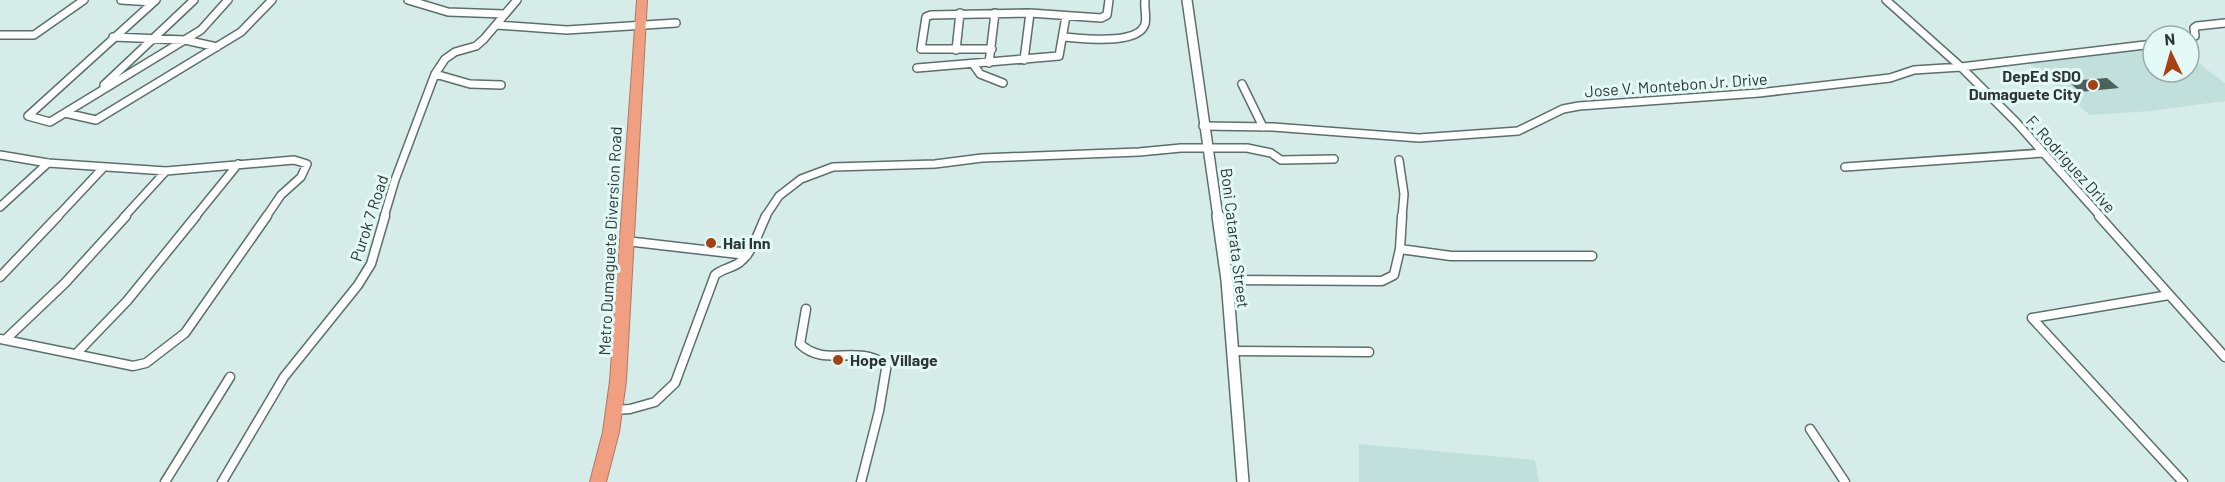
<svg xmlns="http://www.w3.org/2000/svg" width="2225" height="482" font-family="Barlow,sans-serif">
	<rect width="100%" height="100%" fill="#d6ece8"/>
	<!-- built -->
	<path fill="#c1e0db" d="M 2153,47 L 2153,72 L 2189,72 L 2189,56 L 2225,83 L 2225,101 L 2151,111 L 2090,115 L 2030,64 Z
		M 1359,444 L 1535,460 L 1539,482 L 1359,482 Z"/>
	<!-- building -->
	<path fill="#4c605c" d="M 2107,78 L 2119,88 L 2080,92 L 2068,81 Z"/>
	<g fill="none" stroke-linecap="round" stroke-linejoin="round">
		<!-- street-far1 casing -->
		<g stroke="#5c6f6c" stroke-width="10">
			<path id="street-far1" d="M 121,0 L 153,2
				M 156,0 L 28,116 L 50,122 L 201,30 L 228,0
				M 408,0 L 448,12 L 504,14
				M 1886,0 L 1961,67 L 2016,122 L 2101,217
				M 497,25 L 567,30 L 676,23
				M 0,35 L 34,35 L 84,0
				M 113,37 L 185,40 L 217,47
				M 1064,37 C 1082,38 1138,46 1145,24 C 1147,17 1144,8 1145,0
				M 2189,38 L 2195,36 L 2194,28 L 2197,26 L 2225,23
				M 992,49 L 921,49 L 926,17 L 931,15 L 1030,13 L 1101,18 L 1107,15 L 1109,0
				M 956,50 L 960,13
				M 1024,60 L 1030,13
				M 989,63 L 995,13
				M 973,64 L 980,74 L 1003,83
				M 917,68 L 1059,56 L 1066,16
				M 435,74 L 470,84 L 501,85
				M 1242,84 L 1263,127
				M 104,85 L 194,0
				M 65,113 L 96,120 L 241,32 L 272,0
				M 1203,126 L 1273,127 L 1419,138 L 1518,131 L 1563,109 L 1579,106 L 1759,93 L 1890,78 L 1914,70 L 1961,67 L 2153,44
				M 0,155 L 48,163 L 166,171 L 294,160 L 307,164 L 301,177 L 281,195 L 266,217
				M 1399,160 L 1404,194 L 1402,217
				M 1845,167 L 2043,153
				M 0,207 L 48,163
				M 57,217 L 103,168
				M 124,217 L 166,171
				M 195,217 L 238,164
				M 384,217 L 395,180 L 435,74 L 445,59 L 455,52 L 476,46 L 484,39 L 517,0
				M 765,217 L 779,196 L 801,179 L 833,167 L 935,164 L 982,158 L 1139,152 L 1181,148 L 1247,148 L 1271,153 L 1281,160 L 1334,159"/>
		</g>
		<!-- street casing -->
		<g stroke="#5c6f6c" stroke-width="11">
			<path id="street" d="M 2099,216 L 2225,357
				M 626,241 L 747,255
				M 1400,249 L 1402,216
				M 0,277 L 58,216
				M 1227,280 L 1382,281 L 1394,275 L 1400,249 L 1451,256 L 1592,256
				M 2169,295 L 2032,318 L 2183,482
				M 806,309 L 800,344 C 819,362 840,353 864,356 C 872,357 879,361 887,363 L 879,411 L 861,482
				M 0,339 L 133,366 L 146,363 L 185,333 L 267,216
				M 5,340 L 65,283 L 126,216
				M 1233,351 L 1369,352
				M 76,354 L 127,301 L 196,216
				M 615,410 L 630,409 L 655,402 L 675,383 L 715,275 C 723,268 733,268 740,262 C 753,252 759,230 766,216
				M 1810,429 L 1845,482
				M 165,482 L 230,377
				M 222,482 L 284,377 L 358,285 L 371,264 L 385,216"/>
		</g>
		<!-- secondary-far1 casing -->
		<g stroke="#5c6f6c" stroke-width="12">
			<path id="secondary-far1" d="M 1187,0 L 1218,217"/>
		</g>
		<!-- secondary casing -->
		<g stroke="#5c6f6c" stroke-width="14">
			<path id="secondary" d="M 1218,216 L 1227,280 L 1243,482"/>
		</g>
		<!-- highway casing -->
		<g stroke="#ad7a66" stroke-width="2">
			<path id="highway" d="M 637,0 L 647,0 L 626,381 L 619,432 L 606,482 L 590,482 L 603,432 L 610,381 Z"/>
		</g>
		<!-- street-far1 -->
		<use href="#street-far1" stroke="#fff" stroke-width="7"/>
		<!-- street -->
		<use href="#street" stroke="#fff" stroke-width="8"/>
		<!-- secondary-far1 -->
		<use href="#secondary-far1" stroke="#fff" stroke-width="9"/>
		<!-- secondary -->
		<use href="#secondary" stroke="#fff" stroke-width="11"/>
		<!-- highway -->
		<use href="#highway" fill="#f19f81" fill-rule="evenodd"/>
	</g>
	<!-- markers -->
	<g fill="#a64114" stroke="#e3f9f5" stroke-width="2">
		<circle cx="2093" cy="85" r="6"/>
		<circle cx="711" cy="243" r="6"/>
		<circle cx="838" cy="360" r="6"/>
	</g>
	<g text-anchor="middle" stroke-width="6" stroke-linejoin="round" paint-order="stroke">
		<!-- poi labels -->
		<g font-size="16" font-weight="bold" fill="#2e3635" stroke="#e3f9f5" text-anchor="start">
			<text x="2081" y="82" text-anchor="end">DepEd SDO<tspan x="2081" dy="18">Dumaguete City</tspan></text>
			<text x="723" y="249">Hai Inn</text>
			<text x="850" y="366">Hope Village</text>
		</g>
		<!-- street labels -->
		<g font-size="16" fill="#2e3635" stroke="#e3f9f5">
			<text transform="translate(1676 85) rotate(-4)" y="6">Jose V. Montebon Jr. Drive</text>
			<text transform="translate(2071 164) rotate(48)" y="6">F. Rodriguez Drive</text>
			<text transform="translate(369 218) rotate(-72)" y="6">Purok 7 Road</text>
			<text transform="translate(1235 238) rotate(83)" y="6">Boni Catarata Street</text>
			<text transform="translate(610 241) rotate(-87)" y="6">Metro Dumaguete Diversion Road</text>
		</g>
	</g>
	<!-- north arrow -->
	<g transform="translate(2171 54) rotate(355)"><circle r="28" fill="#e3f9f5" stroke="#9baba8" stroke-width="1.5"/>
	<path d="M0-4.5L10 22L0 15L-10 22Z" fill="#a64114"/>
	<text y="-9" font-size="16" font-weight="bold" text-anchor="middle" fill="#2e3635">N</text>
	</g>
</svg>
